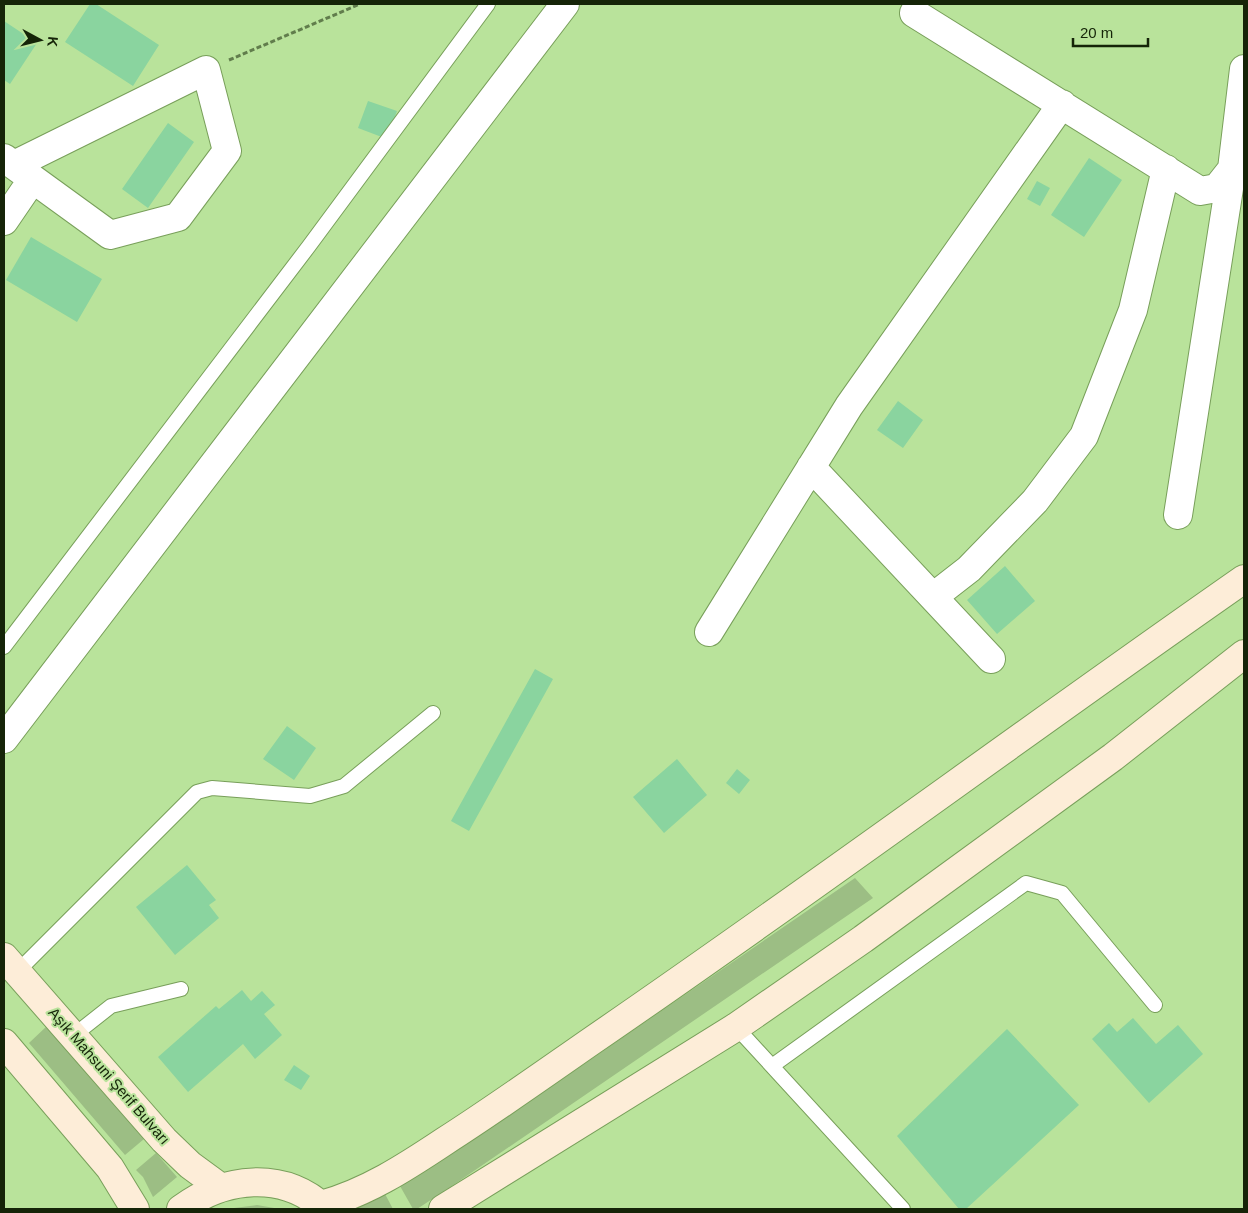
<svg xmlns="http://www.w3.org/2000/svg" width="1248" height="1213" font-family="Helvetica,sans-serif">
	<rect width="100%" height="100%" fill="#b9e39b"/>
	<!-- green -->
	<path fill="#9cbe84" d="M 855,878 L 873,898 L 449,1188 L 417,1209 L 413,1209 L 400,1186 L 498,1123 Z
		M 48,1025 L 144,1139 L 125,1155 L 29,1043 Z
		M 156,1153 L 177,1177 L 153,1197 L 143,1177 L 136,1170 Z
		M 385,1194 L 393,1209 L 355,1209 Z
		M 257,1205 L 280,1209 L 226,1209 Z"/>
	<!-- building -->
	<path fill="#8ad49f" d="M 90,4 L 96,4 L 159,45 L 133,86 L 65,42 Z
		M 4,21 L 37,43 L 10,84 L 4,80 Z
		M 368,101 L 397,111 L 387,139 L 358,128 Z
		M 168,123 L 194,142 L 148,208 L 122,189 Z
		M 1089,158 L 1122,180 L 1084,237 L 1051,215 Z
		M 1037,181 L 1050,188 L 1040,206 L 1027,199 Z
		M 31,237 L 102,279 L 77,322 L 6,280 Z
		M 898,401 L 923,420 L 903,448 L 877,430 Z
		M 1005,566 L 1035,601 L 997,634 L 967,600 Z
		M 535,669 L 553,679 L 469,831 L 451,821 Z
		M 287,726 L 316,748 L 294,780 L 263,759 Z
		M 677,759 L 707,795 L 664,833 L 633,797 Z
		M 737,769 L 750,780 L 739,794 L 726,783 Z
		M 187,865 L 216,900 L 209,905 L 219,918 L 175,955 L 136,907 Z
		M 242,990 L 251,1001 L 262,991 L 275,1005 L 264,1014 L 282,1035 L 255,1059 L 243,1044 L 188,1092 L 158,1057 L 216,1006 L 219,1009 Z
		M 1133,1018 L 1156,1044 L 1178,1025 L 1203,1054 L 1149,1103 L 1092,1039 L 1109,1023 L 1117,1032 Z
		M 1007,1029 L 1079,1105 L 966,1209 L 959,1209 L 897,1136 Z
		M 294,1065 L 310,1076 L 301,1090 L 284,1080 Z"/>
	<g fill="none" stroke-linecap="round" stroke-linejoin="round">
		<!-- service casing -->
		<g stroke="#789f5a" stroke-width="16">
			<path id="service" d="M 4,647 L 309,246 L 488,4
				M 17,972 L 197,792 L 212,788 L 310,796 L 344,786 L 433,713
				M 736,1027 L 903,1209
				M 73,1036 L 111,1006 L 181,989
				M 772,1066 L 1026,883 L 1062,893 L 1155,1005"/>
		</g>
		<!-- minor casing -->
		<g stroke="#789f5a" stroke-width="30">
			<path id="minor" d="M 914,13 L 1200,191 L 1217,188 L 1232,169 L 1244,69
				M 4,158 L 110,235 L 178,217 L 227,151 L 206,70 L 14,165
				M 4,221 L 32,180
				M 811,467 L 991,659
				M 1178,515 L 1232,169
				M 933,597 L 969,569 L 1035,501 L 1084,436 L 1133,310 L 1166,169
				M 709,632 L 849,406 L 1062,104"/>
		</g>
		<!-- tertiary casing -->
		<g stroke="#789f5a" stroke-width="30">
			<path id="tertiary" d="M 4,739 L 565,4"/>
		</g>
		<!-- secondary casing -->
		<g stroke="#789f5a" stroke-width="30">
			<path id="secondary" d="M 4,957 L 164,1140 L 190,1165 L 220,1187
				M 4,1043 L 110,1168 L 135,1209
				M 321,1205 C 366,1193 406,1167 445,1141 C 495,1109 544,1074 593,1040 C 812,890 1026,731 1244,579
				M 181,1209 C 224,1177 283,1170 325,1209
				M 443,1209 L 736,1027 L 863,939 L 1113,757 L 1244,654"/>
		</g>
		<!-- path -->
		<path stroke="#617d4c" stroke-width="3" stroke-dasharray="5 2.5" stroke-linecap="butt" d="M 229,60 L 360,4"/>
		<!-- service -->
		<use href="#service" stroke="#fff" stroke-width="14"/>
		<!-- minor -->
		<use href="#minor" stroke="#fff" stroke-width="28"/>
		<!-- tertiary -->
		<use href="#tertiary" stroke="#fff" stroke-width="28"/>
		<!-- secondary -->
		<use href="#secondary" stroke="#fdedd8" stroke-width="28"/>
	</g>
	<g text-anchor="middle" stroke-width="4" stroke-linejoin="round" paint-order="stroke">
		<!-- street labels -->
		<g font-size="15" fill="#152408" stroke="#b9e39b">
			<text transform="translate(109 1076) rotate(49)" y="5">Aşık Mahsuni Şerif Bulvarı</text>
		</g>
	</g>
	<!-- border -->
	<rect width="1248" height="1213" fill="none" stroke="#152408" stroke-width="10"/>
	<!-- north arrow -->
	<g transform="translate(40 40) rotate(97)" stroke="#b9e39b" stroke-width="4" paint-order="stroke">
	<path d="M0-4L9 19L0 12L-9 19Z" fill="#152408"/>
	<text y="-8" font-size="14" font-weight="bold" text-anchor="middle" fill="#152408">K</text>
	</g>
	<!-- scale -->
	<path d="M1073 38v8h75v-8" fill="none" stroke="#152408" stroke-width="2.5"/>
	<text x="1080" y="38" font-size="15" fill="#152408" stroke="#b9e39b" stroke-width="4" paint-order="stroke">20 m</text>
</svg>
